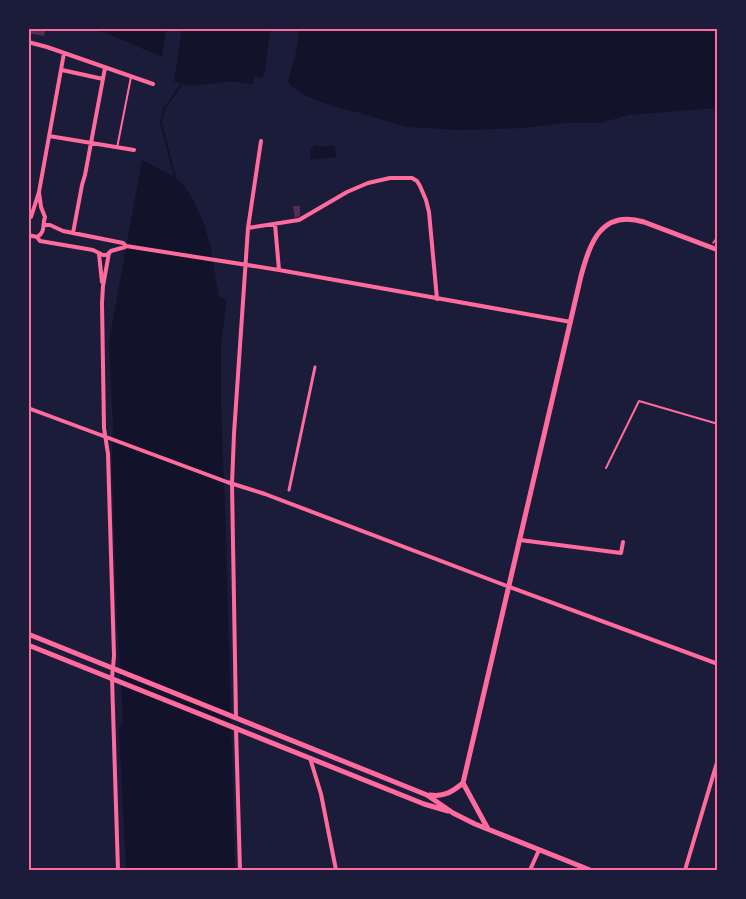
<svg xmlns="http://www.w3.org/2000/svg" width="746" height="899" font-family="'PT Sans Narrow',sans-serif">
	<rect width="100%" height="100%" fill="#1b1b3a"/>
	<!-- water -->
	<path fill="#12122b" d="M 182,28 L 270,29 L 265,71 L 262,78 L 254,76 L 253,85 C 244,83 235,81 225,82 C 206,83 191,90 174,81 Z
		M 92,29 L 166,29 L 162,57 L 106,33 Z
		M 300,29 L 717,29 L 717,108 L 628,115 L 601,123 L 565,123 L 522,128 L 462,130 L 407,127 L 360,113 L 332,106 L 304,95 L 291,86 L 288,82 L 295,56 Z
		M 316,145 L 323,147 L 330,145 L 335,147 L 336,157 L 311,160 L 310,149 Z
		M 142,160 L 169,174 L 183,184 L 193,199 L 204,224 L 210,244 L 219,297 L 227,300 L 221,344 L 221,408 L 226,532 L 235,870 L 126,870 L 119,728 L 123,722 L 120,663 L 117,622 L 112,464 L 113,426 L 109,342 Z"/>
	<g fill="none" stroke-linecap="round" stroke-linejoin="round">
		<!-- stream -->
		<path stroke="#12122b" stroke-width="2" d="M 176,181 L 161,123 L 164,109 L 181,85"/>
	</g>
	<!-- building -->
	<path fill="#542f53" d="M 28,28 L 46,28 L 44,36 L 28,33 Z
		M 293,206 L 300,206 L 300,216 L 295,218 Z"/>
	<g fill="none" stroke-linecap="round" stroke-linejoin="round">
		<!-- path -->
		<path stroke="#ff6b9d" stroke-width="1.5" d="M 713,243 L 718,236"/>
		<!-- service -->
		<path stroke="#ff6b9d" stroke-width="2" d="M 117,148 L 131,77
			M 606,468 L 639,401 L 718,424"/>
		<!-- pedestrian -->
		<path stroke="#ff6b9d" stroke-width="3" d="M 289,490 L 315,367"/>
		<!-- minor -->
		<path stroke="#ff6b9d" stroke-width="4" d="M 28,42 L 47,47 L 153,84
			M 62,70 L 103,79
			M 49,136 L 134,150
			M 31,217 L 39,192 L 64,53
			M 275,224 L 279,270
			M 44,225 L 50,225 L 63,231 L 123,243 L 126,246 L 279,270 L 571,322
			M 248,228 L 299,220 L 347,192 L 368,183 L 390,178 L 412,178 L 417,181 L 420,186 L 426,200 L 429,212 L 437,299
			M 73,233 L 82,185 L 85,175 L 105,68
			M 28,235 L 37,237 C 46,232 42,225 45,217 L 41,207 L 39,192
			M 37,237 L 40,241 L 93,250 L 103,255 L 107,255 L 111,251 L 125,247
			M 109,253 L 103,286 L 102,303 L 104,428 L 108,454 L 114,656 L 112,678 L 118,870
			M 99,254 L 102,282
			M 28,408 L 227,482 L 265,494 L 499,583 L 718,664
			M 520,540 L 621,553 L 623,542
			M 236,717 L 232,484 L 234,434 L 248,228 L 261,141
			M 236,728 L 240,870
			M 310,758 L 321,794 L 336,870
			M 530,870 L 539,850
			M 685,870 L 718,759"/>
		<!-- secondary -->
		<path stroke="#ff6b9d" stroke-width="5" d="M 28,634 L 427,795 L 453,813 L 475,824 L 590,870
			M 28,645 L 424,804 L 448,811
			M 463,783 L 581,276 C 590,243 601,209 644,222 L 718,250
			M 463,783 L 488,829
			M 430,795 C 444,797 452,792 463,783"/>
	</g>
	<!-- border -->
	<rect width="746" height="899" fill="none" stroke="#1b1b3a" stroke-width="60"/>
	<rect x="30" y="30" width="686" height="839" fill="none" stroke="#ff6b9d" stroke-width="2"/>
</svg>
